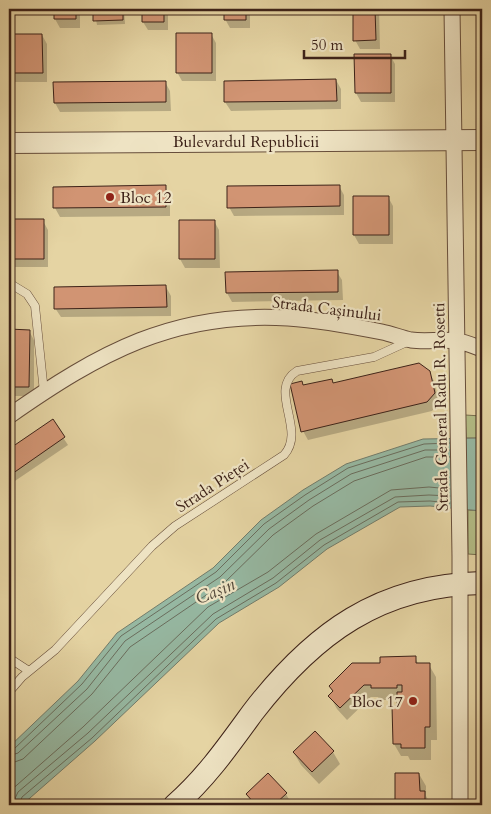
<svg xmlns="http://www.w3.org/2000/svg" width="491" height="814" font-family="Cardo,serif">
	<rect width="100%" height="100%" fill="#e5d4a3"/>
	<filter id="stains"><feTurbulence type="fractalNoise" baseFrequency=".004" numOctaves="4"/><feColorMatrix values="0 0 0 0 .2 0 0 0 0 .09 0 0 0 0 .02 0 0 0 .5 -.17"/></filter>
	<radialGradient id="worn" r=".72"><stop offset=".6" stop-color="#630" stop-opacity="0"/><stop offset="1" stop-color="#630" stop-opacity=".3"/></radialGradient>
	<!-- green -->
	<path fill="#b3bd86" stroke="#78704f" d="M 465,415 L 482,416 L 482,438 L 466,438 Z
		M 468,510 L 482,511 L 482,555 L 468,554 Z"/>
	<!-- water -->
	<path fill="#96b8a2" stroke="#727c6b" d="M 482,438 L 482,511 L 430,506 L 400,507 L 327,549 L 279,587 L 219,623 L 95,741 L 22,805 L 9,805 L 9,747 L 78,681 L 117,633 L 213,568 L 261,520 L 303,490 L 346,464 L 423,439 Z"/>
	<!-- shadow -->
	<path fill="#0003" d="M 55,9 L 80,9 L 80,28 L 60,28 L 55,19 Z
		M 94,9 L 124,9 L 125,24 L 97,25 Z
		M 143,9 L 168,9 L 168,30 L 148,30 L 143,22 Z
		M 225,9 L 250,9 L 250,28 L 230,28 L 225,19 Z
		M 354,9 L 379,9 L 380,49 L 360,49 L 355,40 Z
		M 211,34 L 216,43 L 216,81 L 182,81 L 177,72 Z
		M 9,35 L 42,35 L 47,44 L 47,82 L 13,82 L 9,74 Z
		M 390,55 L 395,64 L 395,102 L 361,102 L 356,93 Z
		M 336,80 L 341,89 L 341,109 L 231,111 L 225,102 Z
		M 165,82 L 170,91 L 171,111 L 60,112 L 55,103 L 55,83 Z
		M 339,186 L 344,195 L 344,215 L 234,216 L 229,207 Z
		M 165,187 L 170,196 L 170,216 L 60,217 L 55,208 L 54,188 Z
		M 388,197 L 393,206 L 393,244 L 359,244 L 354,235 Z
		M 9,221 L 43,221 L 48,230 L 48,267 L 14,267 L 9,259 Z
		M 214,221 L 219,230 L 220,268 L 185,268 L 180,259 Z
		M 337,272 L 342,280 L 343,300 L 232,302 L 227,293 Z
		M 166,287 L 171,296 L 171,316 L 61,317 L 55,308 Z
		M 9,331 L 29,331 L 34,340 L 34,396 L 14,396 L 9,387 Z
		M 429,372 L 434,381 L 439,403 L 432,411 L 308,440 L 303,431 L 304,387 Z
		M 52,421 L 68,445 L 9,485 L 9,450 Z
		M 415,658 L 419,665 L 429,665 L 436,677 L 437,740 L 431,740 L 431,760 L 410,760 L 408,756 L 401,756 L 394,744 L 398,700 L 380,700 L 378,697 L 371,697 L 347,720 L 337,709 L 330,696 L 334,692 L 330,686 L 381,665 Z
		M 333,752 L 340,764 L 319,784 L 301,765 L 294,753 Z
		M 396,774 L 419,774 L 426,786 L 426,796 L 431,805 L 397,805 Z
		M 247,794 L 286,794 L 292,805 L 254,805 Z"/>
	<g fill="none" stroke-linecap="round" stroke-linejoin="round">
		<!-- shore -->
		<path stroke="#6a6d5d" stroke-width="1" d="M 9,750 L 14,749 L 82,684 L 121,636 L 216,572 L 264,524 L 305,495 L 348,468 L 424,444 L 450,443
			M 9,756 L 18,753 L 87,689 L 125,641 L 220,577 L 269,529 L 309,500 L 351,474 L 425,450 L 450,450
			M 9,764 L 23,759 L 92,694 L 130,647 L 224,583 L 273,535 L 313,506 L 354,481 L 426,457 L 450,457
			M 9,792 L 83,727 L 208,607 L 268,572 L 316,534 L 391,490 L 429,487 L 450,489
			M 12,805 L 18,792 L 88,733 L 213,614 L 273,578 L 320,540 L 395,497 L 429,495 L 450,496
			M 19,805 L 22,797 L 92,738 L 216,619 L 276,583 L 324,545 L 398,502 L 430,501 L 450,503"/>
	</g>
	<!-- building -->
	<path fill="#d19473" stroke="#3d2218" d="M 54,9 L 76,9 L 76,19 L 54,19 Z
		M 93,9 L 123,9 L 123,20 L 93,21 Z
		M 142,9 L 164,9 L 164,22 L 142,22 Z
		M 224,9 L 246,9 L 246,20 L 224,20 Z
		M 353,9 L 375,9 L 376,40 L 353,41 Z
		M 176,33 L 212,33 L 212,73 L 176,73 Z
		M 9,34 L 42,34 L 43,73 L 9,73 Z
		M 354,54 L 391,54 L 391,93 L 355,93 Z
		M 336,79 L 337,101 L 224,102 L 224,81 Z
		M 166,81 L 166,102 L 54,103 L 53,82 Z
		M 166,185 L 166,207 L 53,208 L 53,187 Z
		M 340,185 L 340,206 L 227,208 L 227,186 Z
		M 353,196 L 389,196 L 389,235 L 353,235 Z
		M 9,219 L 44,219 L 44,259 L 9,259 Z
		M 179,220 L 215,220 L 215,259 L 179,259 Z
		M 338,270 L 338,292 L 226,293 L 225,272 Z
		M 166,285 L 167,307 L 54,309 L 54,287 Z
		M 9,329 L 30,330 L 29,387 L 9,387 Z
		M 419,363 L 430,371 L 435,393 L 427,402 L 301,432 L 290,384 L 302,381 L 303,385 L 332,379 L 333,383 Z
		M 53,419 L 65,437 L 9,476 L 9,449 Z
		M 416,656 L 416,663 L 430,663 L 430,727 L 425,727 L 425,748 L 401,748 L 401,744 L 393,744 L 392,706 L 397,706 L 397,692 L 402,692 L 402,685 L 397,685 L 397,688 L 371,688 L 371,685 L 364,685 L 340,708 L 328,696 L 333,691 L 329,686 L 352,663 L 380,663 L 380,657 Z
		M 315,731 L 334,751 L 312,772 L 293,752 Z
		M 268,773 L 287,793 L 274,805 L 256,805 L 246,794 Z
		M 395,773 L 419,773 L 420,791 L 425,791 L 425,805 L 395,805 Z"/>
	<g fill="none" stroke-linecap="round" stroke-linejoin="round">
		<!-- service casing -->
		<g stroke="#674e3b" stroke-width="9">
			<path id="service" d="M 9,283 L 27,294 L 35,306 L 44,392
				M 9,658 L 29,671
				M 9,692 L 22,677 L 55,650 L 152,546 L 175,526 L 284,455 C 307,430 267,390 297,371 L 374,357 L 409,341"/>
		</g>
		<!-- minor casing -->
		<g stroke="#674e3b" stroke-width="17">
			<path id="minor" d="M 452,9 L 460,557 L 460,805
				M 9,416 C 99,353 174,311 288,318 C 319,320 352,326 382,332 C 392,334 401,338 411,340 C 426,342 442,339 457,341 C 465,342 474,346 482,349"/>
		</g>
		<!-- tertiary casing -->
		<g stroke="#674e3b" stroke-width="22">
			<path id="tertiary" d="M 9,143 L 482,140"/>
		</g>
		<!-- secondary casing -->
		<g stroke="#3d2218" stroke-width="24">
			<path id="secondary" d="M 175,805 C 206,778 229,745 253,712 C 314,633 380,585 482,583"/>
		</g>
		<!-- service -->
		<use href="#service" stroke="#eee3c3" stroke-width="8"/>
		<!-- minor -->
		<use href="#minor" stroke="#eee3c3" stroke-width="15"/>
		<!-- tertiary -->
		<use href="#tertiary" stroke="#eee3c3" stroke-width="20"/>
		<!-- secondary -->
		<use href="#secondary" stroke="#eee3c3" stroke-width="22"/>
	</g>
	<!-- markers -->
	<g fill="#8f2418" stroke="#eee3c3" stroke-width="2">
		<circle cx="110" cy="197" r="5"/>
		<circle cx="413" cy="701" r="5"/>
	</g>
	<g text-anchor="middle" stroke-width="4.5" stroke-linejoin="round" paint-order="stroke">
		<!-- street labels -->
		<g font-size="16" fill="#3d2218" stroke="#eee3c3">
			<text x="246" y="147">Bulevardul Republicii</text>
			<text transform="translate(327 308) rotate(7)" y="6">Strada Cașinului</text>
			<text transform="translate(440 407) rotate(-91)" y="6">Strada General Radu R. Rosetti</text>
			<text transform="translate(212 485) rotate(-33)" y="6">Strada Pieței</text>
		</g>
		<!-- poi labels -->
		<g font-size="16" fill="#3d2218" stroke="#eee3c3" text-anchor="start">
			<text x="120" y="203">Bloc 12</text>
			<text x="403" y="707" text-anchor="end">Bloc 17</text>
		</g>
		<!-- water labels -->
		<g font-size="18" font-style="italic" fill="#53483a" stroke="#eee3c3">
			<text transform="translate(215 591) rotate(-23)" y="6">Cașin</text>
		</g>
	</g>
	<!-- margin -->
	<rect width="491" height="814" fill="none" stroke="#e5d4a3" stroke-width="30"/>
	<rect x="10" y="10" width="471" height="794" fill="none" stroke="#3d2218" stroke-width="2.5"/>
	<rect x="15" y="15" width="461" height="784" fill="none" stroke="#3d2218"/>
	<!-- scale -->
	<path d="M304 50v8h101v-8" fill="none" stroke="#3d2218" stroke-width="2.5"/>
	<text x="311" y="50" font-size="15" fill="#3d2218" stroke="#eee3c3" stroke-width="4" paint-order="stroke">50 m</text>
	<rect width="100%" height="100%" filter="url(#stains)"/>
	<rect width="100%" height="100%" fill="url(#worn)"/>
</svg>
